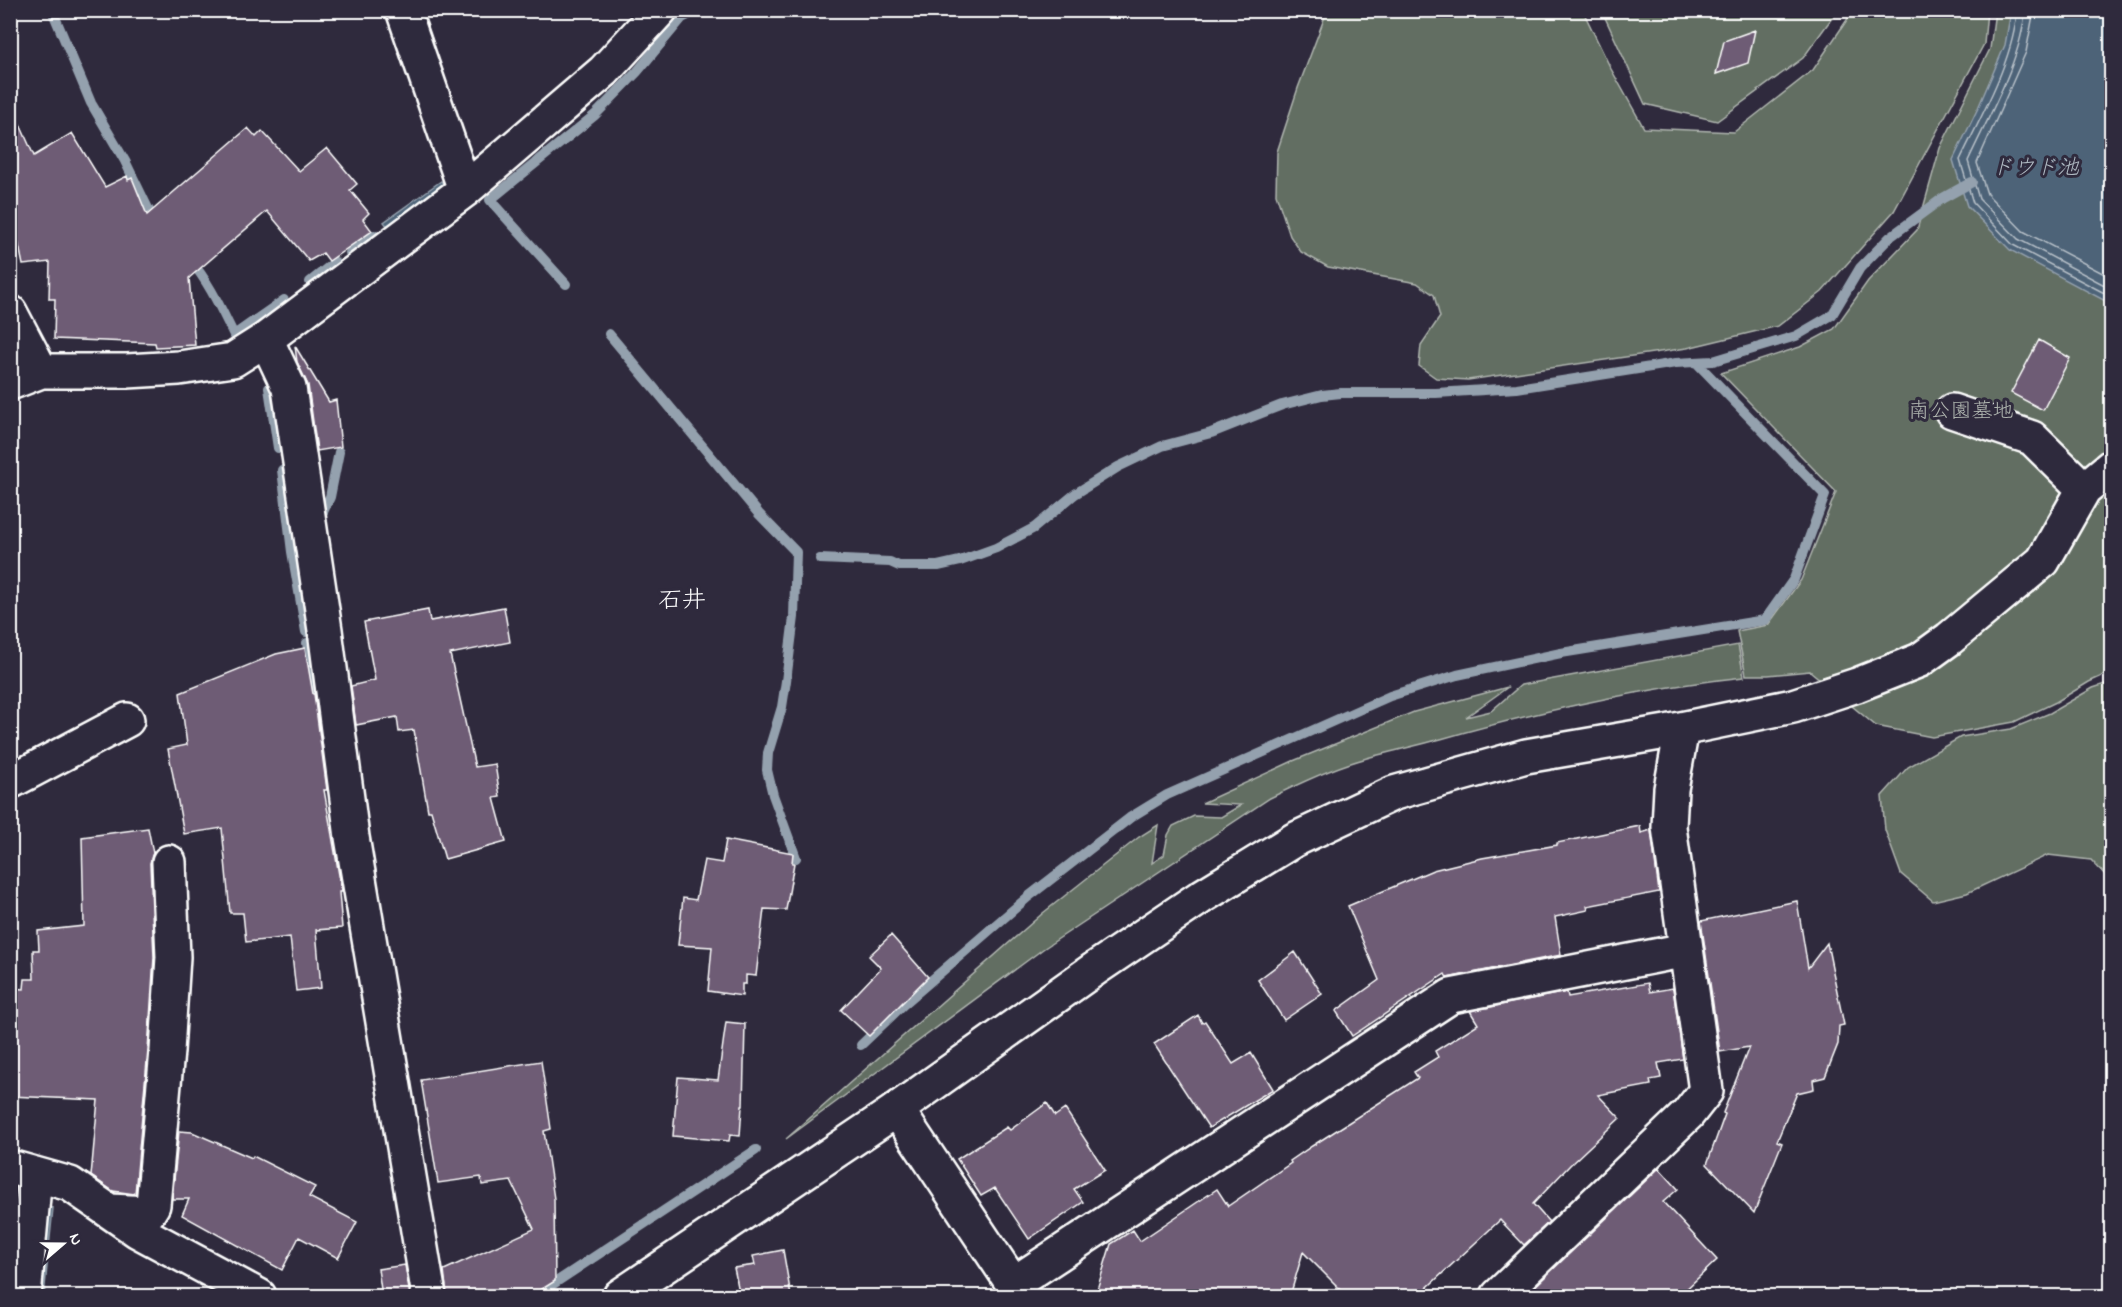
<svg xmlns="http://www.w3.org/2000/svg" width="2122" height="1307" font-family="'Indie Flower','Klee One',sans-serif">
	<rect width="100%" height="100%" fill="#2f2a3d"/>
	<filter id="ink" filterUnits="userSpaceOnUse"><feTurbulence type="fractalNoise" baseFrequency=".0167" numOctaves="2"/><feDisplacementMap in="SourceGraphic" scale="12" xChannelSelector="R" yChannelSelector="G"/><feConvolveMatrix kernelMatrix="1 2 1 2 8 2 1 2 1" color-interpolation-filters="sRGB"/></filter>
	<g filter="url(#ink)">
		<!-- green -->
		<path fill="#626e62" stroke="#b0b6b0" stroke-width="1.5" d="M 1327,11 L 1583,11 L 1611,69 L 1644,128 L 1734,132 L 1813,70 L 1853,11 L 1987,11 L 1984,44 L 1894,211 L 1822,292 L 1778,326 L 1687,348 L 1468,380 L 1436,378 L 1419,366 L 1421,345 L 1440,317 L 1434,295 L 1417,283 L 1328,267 L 1301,252 L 1290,236 L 1276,194 L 1277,152 L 1298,88 Z
			M 1602,11 L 1837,11 L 1803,58 L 1717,121 L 1645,104 Z
			M 1995,11 L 2111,11 L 2111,672 L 2089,682 L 2056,702 L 2014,722 L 1932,737 L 1876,726 L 1810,671 L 1768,675 L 1746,675 L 1737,631 L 1768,625 L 1801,580 L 1836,492 L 1721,373 L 1800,347 L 1834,329 L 1868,281 L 1917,230 L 1940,148 L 1990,49 Z
			M 1738,645 L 1744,677 C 1641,688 1540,711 1441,739 C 1413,747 1385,752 1357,761 C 1327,770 1298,784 1270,798 L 1043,949 L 786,1139 L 1043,913 L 1139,837 L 1158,825 L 1152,863 L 1164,855 L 1168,835 L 1173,826 L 1194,816 L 1221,817 L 1241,805 L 1202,803 L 1293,761 L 1414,712 L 1508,687 L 1466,717 L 1491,711 L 1521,685 Z
			M 2111,682 L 2111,881 L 2091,860 L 2048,855 L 1967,893 L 1933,901 L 1901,874 L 1885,830 L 1882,796 L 1908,767 L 1961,737 L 2011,729 L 2050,713 L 2093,688 Z"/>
		<!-- water -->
		<path fill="#4d6378" stroke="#94a1ae" stroke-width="1.5" d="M 2011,11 L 2111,11 L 2111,304 L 2010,250 L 1967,206 L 1953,160 L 1978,108 L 2005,45 Z
			M 441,181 L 444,185 L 388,227 L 384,222 Z
			M 47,1207 L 53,1208 L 44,1296 L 36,1296 Z"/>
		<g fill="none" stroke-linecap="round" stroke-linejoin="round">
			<!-- shore -->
			<path stroke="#b8c1c9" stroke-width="1.5" d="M 2017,10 C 2014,59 1981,116 1960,160 L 1973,203 L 2013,245 L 2112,297
				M 2025,10 C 2022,59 1988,117 1968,161 L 1979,199 L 2018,239 L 2112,289
				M 2034,10 L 2026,52 L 1977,163 L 1987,194 L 2023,231 L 2112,278"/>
			<!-- stream -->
			<path stroke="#94a1ae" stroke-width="10" d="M 52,10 L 91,103 L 125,161 L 155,223
				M 350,253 L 374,235
				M 190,260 C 209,282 221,309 234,335 L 284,300
				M 310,282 L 335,262
				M 566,284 L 490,200 L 595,115 L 637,72 L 682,18 L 698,10
				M 609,334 L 759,514 L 796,552 L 794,617 L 786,681 L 782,707 L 768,753 L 767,770 L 773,795 L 796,858
				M 269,388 L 278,448
				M 282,470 L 292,552 L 306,632
				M 322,514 L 330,497 L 339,452
				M 820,559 L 890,562 L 899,566 L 938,566 L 960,561 L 996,548 L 1034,528 L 1075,494 L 1118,467 L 1162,446 L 1211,433 L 1282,405 L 1322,395 L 1341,393 L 1436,393 L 1517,388 L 1676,363 L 1713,361 L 1796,336 L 1832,315 L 1860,268 L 1890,237 L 1943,198 L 1972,182
				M 307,643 L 324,746
				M 861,1045 L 904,1004 L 1028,897 L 1131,817 L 1167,795 L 1390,696 L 1457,675 L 1561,653 L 1765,620 L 1794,579 L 1825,495 L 1696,362
				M 535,1296 L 756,1150"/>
		</g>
		<!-- building -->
		<path fill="#6e5b74" stroke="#fff" stroke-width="1.5" d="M 1755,30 L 1748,63 L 1716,74 L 1724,41 Z
			M 10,102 L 34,156 L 72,133 L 105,187 L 127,176 L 128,180 L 132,178 L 147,215 L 248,128 L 256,137 L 262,131 L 299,171 L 327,148 L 357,184 L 350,190 L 369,213 L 363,219 L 372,231 L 329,261 L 323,253 L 309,261 L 267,211 L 189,278 L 195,345 L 156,347 L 155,343 L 54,339 L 55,299 L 49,299 L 50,262 L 23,265 L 10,202 Z
			M 2039,340 L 2070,358 L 2043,410 L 2011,393 Z
			M 295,346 L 329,402 L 336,400 L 341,447 L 317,451 L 308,385 L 297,362 Z
			M 504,607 L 510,642 L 450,654 L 475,767 L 495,764 L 500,797 L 494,798 L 506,842 L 445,859 L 431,811 L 428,811 L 414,730 L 399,732 L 397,717 L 356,725 L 351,686 L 375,680 L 364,622 L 428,610 L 430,621 Z
			M 305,648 L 313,694 L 314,694 L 327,790 L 324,790 L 342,892 L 339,892 L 342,928 L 316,930 L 321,988 L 296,991 L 290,937 L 246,942 L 243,913 L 230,913 L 222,828 L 184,834 L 168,749 L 187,745 L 180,693 L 276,654 Z
			M 1640,826 L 1641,833 L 1651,830 L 1659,892 L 1587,906 L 1588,910 L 1555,917 L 1561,955 L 1447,978 L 1445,974 L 1352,1036 L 1336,1011 L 1379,980 L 1348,906 L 1433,870 L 1482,858 L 1557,845 L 1557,843 Z
			M 148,828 L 153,853 L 150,863 L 154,957 L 148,1050 L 135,1194 L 113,1191 L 91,1176 L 98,1100 L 10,1096 L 10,988 L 24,989 L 25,979 L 34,979 L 33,950 L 39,950 L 38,931 L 84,926 L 82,837 Z
			M 726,840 L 793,853 L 792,863 L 794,863 L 786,910 L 764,909 L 756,976 L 746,975 L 746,984 L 742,984 L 742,996 L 708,991 L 712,947 L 678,945 L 683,898 L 696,900 L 704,860 L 722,863 Z
			M 1797,901 L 1808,968 L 1827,943 L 1844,1025 L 1839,1026 L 1838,1044 L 1825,1077 L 1813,1080 L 1814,1089 L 1797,1093 L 1777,1141 L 1782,1143 L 1754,1213 L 1707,1164 L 1725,1114 L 1723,1113 L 1749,1047 L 1720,1052 L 1701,921 Z
			M 891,935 L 928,977 L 869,1036 L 841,1010 L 881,968 L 869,956 Z
			M 1295,952 L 1322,994 L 1284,1020 L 1258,980 Z
			M 1648,983 L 1650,992 L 1673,988 L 1683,1059 L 1658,1063 L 1661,1078 L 1650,1080 L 1651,1085 L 1598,1095 L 1620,1118 L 1570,1165 L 1533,1204 L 1549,1222 L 1524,1245 L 1500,1220 L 1418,1296 L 1347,1296 L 1303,1252 L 1290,1296 L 1095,1296 L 1111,1244 L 1133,1230 L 1140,1241 L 1217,1189 L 1228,1206 L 1291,1163 L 1290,1161 L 1312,1146 L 1418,1078 L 1414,1072 L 1438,1057 L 1435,1051 L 1478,1024 L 1470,1011 L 1567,992 L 1568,997 Z
			M 1198,1015 L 1202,1023 L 1205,1021 L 1233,1064 L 1251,1053 L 1273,1089 L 1209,1128 L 1154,1044 Z
			M 726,1022 L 745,1024 L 743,1106 L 742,1106 L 740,1136 L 730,1135 L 729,1141 L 673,1136 L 678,1077 L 718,1080 Z
			M 541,1061 L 551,1129 L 544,1131 L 554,1199 L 555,1281 L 531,1296 L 447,1296 L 444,1270 L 534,1229 L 511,1181 L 482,1185 L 481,1177 L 438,1183 L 421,1080 Z
			M 1047,1103 L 1055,1116 L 1065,1109 L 1105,1170 L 1074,1189 L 1083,1202 L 1029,1239 L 995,1188 L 981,1196 L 957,1159 L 1007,1127 L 1010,1130 Z
			M 179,1131 L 192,1132 L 252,1158 L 253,1156 L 315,1187 L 309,1197 L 357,1222 L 338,1258 L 299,1237 L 282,1270 L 182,1215 L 189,1199 L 172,1199 Z
			M 1659,1168 L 1678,1189 L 1663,1202 L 1717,1260 L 1679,1296 L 1525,1296 Z
			M 783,1250 L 791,1296 L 740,1296 L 734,1268 L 755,1265 L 753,1256 Z
			M 405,1265 L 410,1296 L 382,1296 L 378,1269 Z"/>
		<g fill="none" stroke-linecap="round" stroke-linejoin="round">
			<!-- minor casing -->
			<g stroke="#fff" stroke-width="38">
				<path id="minor" d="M 403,10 L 465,190
					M 10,312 L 41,371
					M 266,339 L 289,388 L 325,630 L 352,837 L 429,1296
					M 10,383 L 41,371 L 127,371 L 179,368 L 233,360 L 266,339 L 465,190 L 604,71 L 660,10
					M 1952,411 L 2032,438 L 2084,489
					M 10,782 L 127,720
					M 897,1110 L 1021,1296
					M 10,1167 L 70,1184 L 138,1231 L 259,1296
					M 110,1211 L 148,1213 L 153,1205 L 167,1051 L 173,957 L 169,862
					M 1013,1284 L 1451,996 L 1686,950
					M 24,1296 L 35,1175
					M 620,1296 L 892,1113 L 1096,968 L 1201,897 L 1294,840 L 1394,793 L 1526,756 L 1666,732 L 1793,706 L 1857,685 L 1920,660 L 1949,639 L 2043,561 L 2084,489 L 2112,466
					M 1498,1296 L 1688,1114 L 1706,1091 L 1669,827 L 1671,789 L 1682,729"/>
			</g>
			<!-- minor -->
			<use href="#minor" stroke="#2f2a3d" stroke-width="33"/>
		</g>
	</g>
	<g text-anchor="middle" stroke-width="6" stroke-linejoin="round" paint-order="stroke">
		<!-- park labels -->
		<g font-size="21" fill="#b0b6b0" stroke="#2f2a3d">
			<text x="1961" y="417">南公園墓地</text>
		</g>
		<!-- water labels -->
		<g font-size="22" font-style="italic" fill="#afb9c2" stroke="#2f2a3d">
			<text x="2035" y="174">ドウド池</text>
		</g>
		<!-- quarter labels -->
		<g font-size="24" fill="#fff" stroke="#2f2a3d">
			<text x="682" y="607">石井</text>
		</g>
	</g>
	<!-- margin -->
	<rect width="2122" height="1307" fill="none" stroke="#2f2a3d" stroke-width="36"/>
	<rect x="18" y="18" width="2086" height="1271" fill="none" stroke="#fff" stroke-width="2" filter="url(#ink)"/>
	<!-- north arrow -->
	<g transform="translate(63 1244) rotate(70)" stroke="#2f2a3d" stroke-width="4.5" paint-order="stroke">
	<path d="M0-4.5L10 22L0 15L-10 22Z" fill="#ffffff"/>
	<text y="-9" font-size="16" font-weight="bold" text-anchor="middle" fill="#ffffff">N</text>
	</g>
</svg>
